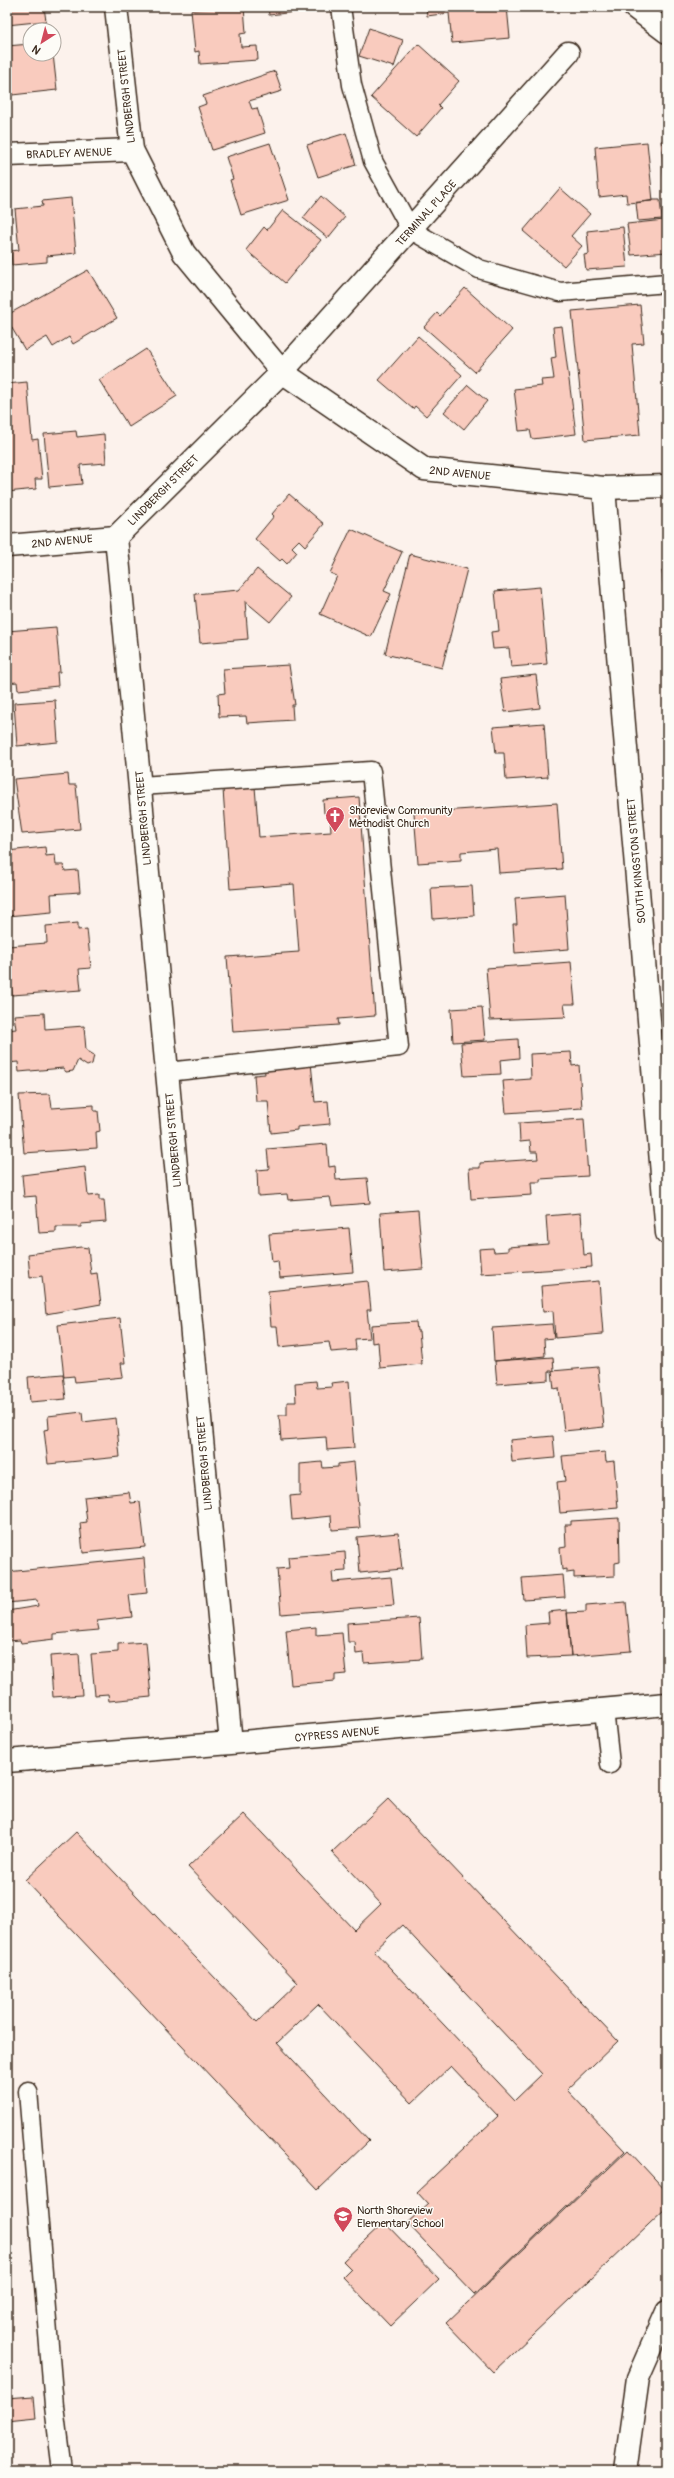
<svg xmlns="http://www.w3.org/2000/svg" width="674" height="2478" font-family="Pangolin,sans-serif">
	<rect width="100%" height="100%" fill="#fcf2ec"/>
	<filter id="ink" filterUnits="userSpaceOnUse"><feTurbulence type="fractalNoise" baseFrequency=".025" numOctaves="2"/><feDisplacementMap in="SourceGraphic" scale="8" xChannelSelector="R" yChannelSelector="G"/><feConvolveMatrix kernelMatrix="1 2 1 2 8 2 1 2 1" color-interpolation-filters="sRGB"/></filter>
	<g filter="url(#ink)">
		<!-- building -->
		<path fill="#f9cbbe" stroke="#3b2a1e" fill-rule="evenodd" d="M 7,7 L 44,7 L 46,21 L 7,25 Z
			M 244,7 L 246,33 L 240,34 L 241,47 L 257,46 L 258,60 L 200,64 L 199,51 L 195,52 L 191,10 Z
			M 268,7 L 304,7 L 304,11 L 269,15 Z
			M 426,7 L 507,7 L 510,38 L 452,43 L 449,13 L 427,16 Z
			M 369,28 L 403,40 L 394,67 L 359,56 Z
			M 30,44 L 30,54 L 53,54 L 57,90 L 12,95 L 11,89 L 7,90 L 7,46 Z
			M 418,44 L 459,81 L 438,105 L 441,108 L 416,137 L 371,97 Z
			M 275,71 L 282,91 L 249,101 L 252,109 L 257,108 L 265,133 L 212,150 L 198,107 L 206,104 L 203,96 Z
			M 346,133 L 356,165 L 318,177 L 307,145 Z
			M 667,140 L 667,205 L 661,141 Z
			M 647,142 L 653,201 L 627,203 L 626,194 L 599,197 L 595,147 Z
			M 270,143 L 289,200 L 241,215 L 230,180 L 233,179 L 226,157 Z
			M 560,188 L 590,214 L 571,236 L 582,246 L 564,266 L 523,231 Z
			M 321,196 L 345,217 L 328,238 L 303,218 Z
			M 71,198 L 76,253 L 47,256 L 47,262 L 12,265 L 11,251 L 19,250 L 15,209 L 43,206 L 42,201 Z
			M 654,200 L 660,200 L 662,219 L 638,221 L 636,203 Z
			M 283,210 L 321,240 L 285,283 L 246,250 L 264,227 L 267,230 Z
			M 664,220 L 667,252 L 631,255 L 627,224 Z
			M 623,227 L 627,267 L 586,270 L 584,255 L 589,254 L 587,231 Z
			M 88,270 L 117,318 L 73,344 L 69,337 L 53,347 L 47,337 L 25,350 L 7,320 L 7,315 Z
			M 465,288 L 512,330 L 475,372 L 424,327 L 437,313 L 440,316 Z
			M 640,305 L 644,343 L 632,344 L 640,435 L 585,440 L 572,311 Z
			M 667,306 L 667,342 L 663,342 L 661,307 Z
			M 562,326 L 576,434 L 532,439 L 530,430 L 519,431 L 514,389 L 542,386 L 541,380 L 554,379 L 551,358 L 556,357 L 553,327 Z
			M 418,336 L 462,375 L 426,416 L 415,406 L 413,409 L 379,380 Z
			M 146,349 L 177,396 L 129,427 L 99,380 Z
			M 27,382 L 32,440 L 38,439 L 42,479 L 35,479 L 36,489 L 7,492 L 7,384 Z
			M 468,385 L 487,401 L 464,429 L 444,412 Z
			M 76,431 L 77,437 L 104,434 L 106,463 L 80,465 L 82,484 L 49,487 L 44,434 Z
			M 289,494 L 324,524 L 305,546 L 299,540 L 292,547 L 297,552 L 287,564 L 282,559 L 280,561 L 255,539 L 274,516 L 272,514 Z
			M 351,529 L 402,552 L 384,591 L 391,594 L 371,637 L 320,614 L 337,576 L 330,573 Z
			M 410,554 L 467,569 L 442,668 L 385,654 Z
			M 257,569 L 291,597 L 270,622 L 245,601 L 248,639 L 200,643 L 195,594 L 239,590 Z
			M 662,571 L 667,571 L 667,619 Z
			M 540,587 L 547,664 L 511,667 L 509,648 L 493,649 L 491,632 L 499,631 L 495,591 Z
			M 56,627 L 60,672 L 57,672 L 58,686 L 18,690 L 17,682 L 7,683 L 7,631 Z
			M 289,665 L 295,705 L 292,705 L 293,720 L 247,723 L 246,716 L 219,717 L 218,694 L 225,693 L 223,669 Z
			M 536,675 L 540,708 L 505,712 L 500,679 Z
			M 55,700 L 58,742 L 17,746 L 14,703 Z
			M 544,723 L 548,777 L 506,780 L 504,753 L 496,753 L 493,727 Z
			M 68,774 L 69,785 L 76,785 L 80,829 L 22,834 L 14,779 Z
			M 255,787 L 259,837 L 331,832 L 330,813 L 324,813 L 323,800 L 359,797 L 375,1016 L 338,1019 L 339,1025 L 233,1032 L 227,957 L 299,952 L 294,884 L 230,889 L 223,789 Z
			M 557,803 L 562,869 L 499,873 L 497,849 L 461,852 L 461,860 L 418,863 L 414,813 Z
			M 45,847 L 46,856 L 55,855 L 56,865 L 64,865 L 65,871 L 78,870 L 80,892 L 51,894 L 52,912 L 7,916 L 7,851 Z
			M 472,886 L 474,916 L 433,919 L 431,888 Z
			M 565,894 L 569,949 L 515,953 L 513,924 L 517,924 L 515,898 Z
			M 78,923 L 78,930 L 87,929 L 91,968 L 79,969 L 81,990 L 12,995 L 8,946 L 47,943 L 46,926 Z
			M 571,962 L 575,1004 L 564,1004 L 566,1017 L 490,1020 L 486,968 Z
			M 482,1007 L 485,1040 L 453,1042 L 451,1009 Z
			M 44,1013 L 45,1029 L 84,1026 L 86,1050 L 94,1055 L 92,1064 L 87,1066 L 78,1060 L 73,1071 L 66,1072 L 63,1068 L 19,1072 L 18,1062 L 7,1063 L 7,1030 L 16,1029 L 14,1015 Z
			M 518,1039 L 519,1058 L 500,1060 L 501,1074 L 464,1076 L 461,1043 Z
			M 571,1052 L 572,1066 L 579,1065 L 582,1108 L 506,1113 L 503,1081 L 531,1079 L 530,1054 Z
			M 311,1063 L 315,1102 L 328,1101 L 330,1124 L 297,1127 L 297,1130 L 271,1133 L 268,1101 L 256,1101 L 254,1075 L 265,1074 L 264,1067 Z
			M 50,1094 L 52,1108 L 94,1105 L 94,1111 L 98,1111 L 100,1131 L 96,1132 L 97,1148 L 24,1153 L 19,1095 Z
			M 584,1119 L 588,1176 L 540,1179 L 540,1182 L 531,1182 L 532,1195 L 471,1199 L 469,1168 L 480,1168 L 480,1163 L 538,1159 L 537,1152 L 531,1152 L 530,1141 L 520,1142 L 519,1123 Z
			M 327,1144 L 329,1167 L 335,1166 L 336,1180 L 367,1178 L 370,1203 L 332,1206 L 330,1197 L 288,1200 L 287,1194 L 258,1196 L 257,1170 L 269,1169 L 267,1149 Z
			M 85,1167 L 88,1196 L 99,1195 L 99,1200 L 104,1200 L 106,1222 L 81,1224 L 81,1227 L 56,1227 L 56,1232 L 39,1233 L 36,1196 L 24,1197 L 22,1175 Z
			M 418,1210 L 423,1269 L 384,1272 L 380,1213 Z
			M 581,1213 L 584,1255 L 591,1254 L 592,1267 L 481,1274 L 479,1249 L 493,1248 L 494,1252 L 508,1251 L 508,1247 L 548,1244 L 546,1216 Z
			M 349,1228 L 353,1272 L 280,1278 L 278,1261 L 272,1262 L 269,1234 Z
			M 81,1247 L 88,1248 L 91,1274 L 97,1273 L 101,1304 L 46,1314 L 42,1276 L 30,1278 L 28,1254 Z
			M 368,1281 L 371,1310 L 367,1310 L 370,1338 L 355,1339 L 356,1350 L 331,1352 L 329,1342 L 279,1347 L 277,1326 L 271,1326 L 268,1291 Z
			M 599,1281 L 603,1334 L 555,1338 L 553,1311 L 543,1312 L 541,1286 Z
			M 120,1318 L 125,1363 L 121,1363 L 123,1377 L 75,1382 L 74,1376 L 64,1377 L 58,1325 Z
			M 416,1322 L 417,1331 L 419,1331 L 422,1364 L 380,1368 L 378,1342 L 372,1343 L 371,1325 Z
			M 552,1324 L 554,1338 L 544,1339 L 545,1356 L 494,1361 L 492,1328 Z
			M 553,1357 L 554,1371 L 549,1371 L 549,1380 L 497,1384 L 495,1361 Z
			M 598,1367 L 604,1427 L 564,1431 L 559,1388 L 554,1389 L 552,1371 Z
			M 63,1374 L 66,1399 L 30,1402 L 28,1377 Z
			M 316,1381 L 317,1388 L 332,1387 L 331,1383 L 349,1381 L 354,1448 L 327,1450 L 326,1437 L 281,1440 L 279,1415 L 287,1415 L 287,1402 L 296,1402 L 295,1383 Z
			M 82,1412 L 83,1422 L 116,1418 L 120,1457 L 48,1464 L 44,1430 L 49,1429 L 48,1416 Z
			M 553,1436 L 555,1458 L 512,1462 L 510,1440 Z
			M 605,1452 L 606,1462 L 614,1461 L 618,1508 L 560,1513 L 557,1482 L 565,1481 L 562,1456 Z
			M 322,1462 L 323,1468 L 338,1467 L 338,1464 L 354,1462 L 360,1528 L 332,1530 L 331,1516 L 292,1520 L 290,1496 L 300,1495 L 300,1464 Z
			M 129,1492 L 131,1503 L 140,1502 L 145,1547 L 83,1553 L 80,1523 L 87,1522 L 84,1497 Z
			M 619,1518 L 620,1562 L 615,1563 L 615,1576 L 574,1578 L 574,1572 L 567,1573 L 567,1569 L 562,1570 L 560,1548 L 566,1547 L 565,1525 L 571,1525 L 571,1521 Z
			M 398,1533 L 402,1569 L 360,1573 L 357,1537 Z
			M 345,1552 L 346,1571 L 332,1572 L 333,1582 L 391,1577 L 394,1605 L 281,1614 L 277,1569 L 289,1568 L 288,1557 Z
			M 144,1558 L 147,1593 L 129,1595 L 132,1617 L 97,1621 L 99,1630 L 54,1634 L 54,1639 L 21,1643 L 20,1640 L 8,1641 L 7,1611 L 38,1606 L 37,1600 L 7,1603 L 7,1572 Z
			M 563,1575 L 565,1597 L 524,1600 L 522,1578 Z
			M 626,1602 L 631,1651 L 571,1656 L 567,1613 L 586,1612 L 586,1605 Z
			M 567,1610 L 571,1656 L 527,1658 L 525,1625 L 549,1623 L 548,1612 Z
			M 419,1618 L 422,1659 L 364,1663 L 363,1653 L 356,1654 L 355,1642 L 348,1642 L 347,1623 Z
			M 316,1627 L 316,1635 L 342,1633 L 346,1674 L 335,1675 L 335,1681 L 291,1685 L 286,1630 Z
			M 146,1642 L 151,1697 L 109,1701 L 108,1694 L 95,1695 L 91,1654 L 118,1652 L 118,1644 Z
			M 79,1654 L 82,1695 L 53,1697 L 50,1656 Z
			M 388,1799 L 618,2041 L 567,2090 L 625,2151 L 475,2294 L 407,2223 L 428,2204 L 417,2192 L 498,2116 L 451,2066 L 412,2103 L 318,2004 L 277,2043 L 369,2141 L 318,2190 L 25,1880 L 76,1832 L 257,2022 L 298,1983 L 188,1867 L 244,1814 L 354,1930 L 381,1904 L 332,1852 ZM 402,1925 L 542,2074 L 515,2100 L 374,1951 Z
			M 628,2150 L 667,2192 L 667,2207 L 493,2372 L 446,2323 Z
			M 384,2222 L 439,2279 L 390,2326 L 343,2277 L 351,2269 L 343,2261 Z
			M 34,2396 L 36,2419 L 7,2422 L 7,2398 Z"/>
		<g fill="none" stroke-linecap="round" stroke-linejoin="round">
			<!-- service casing -->
			<g stroke="#3b2a1e" stroke-width="21">
				<path id="service" d="M 341,7 L 352,85 L 373,161 L 411,230 L 479,269 L 560,292 L 667,283
					M 140,786 L 371,771 L 399,1047 L 167,1072
					M 604,1710 L 610,1764
					M 28,2091 L 54,2406 L 62,2471"/>
			</g>
			<!-- minor casing -->
			<g stroke="#3b2a1e" stroke-width="25">
				<path id="minor" d="M 7,155 L 132,150
					M 604,488 L 667,1233
					M 7,546 L 116,537
					M 231,1743 L 116,537 L 282,372 L 568,53
					M 7,1761 L 231,1743 L 667,1704
					M 625,2471 L 638,2378 L 667,2312"/>
			</g>
			<!-- tertiary casing -->
			<g stroke="#3b2a1e" stroke-width="25">
				<path id="tertiary" d="M 116,7 L 132,150 L 184,253 L 282,372 L 424,469 L 604,488 L 667,486"/>
			</g>
			<!-- motorway casing -->
			<g stroke="#3b2a1e" stroke-width="25">
				<path id="motorway" d="M 634,7 L 667,32"/>
			</g>
			<!-- service -->
			<use href="#service" stroke="#fdfcf7" stroke-width="18"/>
			<!-- minor -->
			<use href="#minor" stroke="#fdfcf7" stroke-width="22"/>
			<!-- tertiary -->
			<use href="#tertiary" stroke="#fdfcf7" stroke-width="22"/>
			<!-- motorway -->
			<use href="#motorway" stroke="#fdfcf7" stroke-width="22"/>
		</g>
	</g>
	<!-- icons -->
	<defs>
		<g id="church-pin" transform="scale(1)"><path d="M0 17L-7.5 6A9.5 9.5 0 1 1 7.5 6Z" fill="#d1495b" stroke="#fdfcf7"/><path d="M-1.2-6h2.4v3.5h3.3v2.4h-3.3V6h-2.4V-.1h-3.3v-2.4h3.3Z" fill="#fff"/></g>
		<g id="school-pin" transform="scale(1)"><path d="M0 17L-7.5 6A9.5 9.5 0 1 1 7.5 6Z" fill="#d1495b" stroke="#fdfcf7"/><path d="M0-5L7-2L0 1L-7-2ZM-4 1L0 2.5L4 1V4Q0 6-4 4Z" fill="#fff"/></g>
	</defs>
	<g fill-rule="evenodd">
		<use href="#church-pin" x="335" y="816"/>
		<use href="#school-pin" x="343" y="2216"/>
	</g>
	<g text-anchor="middle" stroke-width="3" stroke-linejoin="round" paint-order="stroke">
		<!-- street labels -->
		<g font-size="11" fill="#3b2a1e" stroke="#fdfcf7">
			<text transform="translate(126 96) rotate(-96)" y="4">LINDBERGH STREET</text>
			<text transform="translate(69 153) rotate(-2)" y="4">BRADLEY AVENUE</text>
			<text transform="translate(426 213) rotate(-48)" y="4">TERMINAL PLACE</text>
			<text transform="translate(460 473) rotate(6)" y="4">2ND AVENUE</text>
			<text transform="translate(163 490) rotate(-45)" y="4">LINDBERGH STREET</text>
			<text transform="translate(62 541) rotate(-5)" y="4">2ND AVENUE</text>
			<text transform="translate(143 818) rotate(-95)" y="4">LINDBERGH STREET</text>
			<text transform="translate(636 861) rotate(-95)" y="4">SOUTH KINGSTON STREET</text>
			<text transform="translate(173 1140) rotate(-95)" y="4">LINDBERGH STREET</text>
			<text transform="translate(204 1463) rotate(-95)" y="4">LINDBERGH STREET</text>
			<text transform="translate(337 1734) rotate(-5)" y="4">CYPRESS AVENUE</text>
		</g>
		<!-- poi labels -->
		<g font-size="11" fill="#3b2a1e" stroke="#fdfcf7" text-anchor="start">
			<text x="349" y="814">Shoreview Community<tspan x="349" dy="13">Methodist Church</tspan></text>
			<text x="357" y="2214">North Shoreview<tspan x="357" dy="13">Elementary School</tspan></text>
		</g>
	</g>
	<!-- margin -->
	<rect width="674" height="2478" fill="none" stroke="#fdfcf7" stroke-width="24"/>
	<rect x="12" y="12" width="650" height="2454" fill="none" stroke="#3b2a1e" stroke-width="1.5" filter="url(#ink)"/>
	<!-- north arrow -->
	<g transform="translate(42 42) rotate(216)"><circle r="19" fill="#fdfcf7" stroke="#afa8a0"/>
	<path d="M0-3L7 15L0 10L-7 15Z" fill="#d1495b"/>
	<text y="-6" font-size="11" font-weight="bold" text-anchor="middle" fill="#3b2a1e">N</text>
	</g>
</svg>
